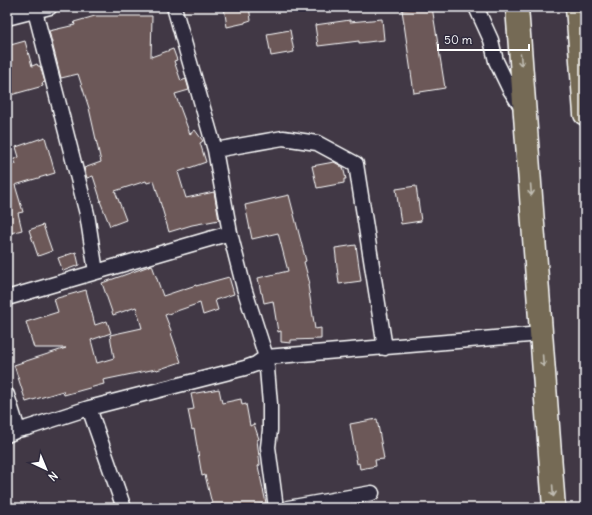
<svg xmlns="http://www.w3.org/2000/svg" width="592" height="515" font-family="Delius,sans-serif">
	<rect width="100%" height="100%" fill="#413845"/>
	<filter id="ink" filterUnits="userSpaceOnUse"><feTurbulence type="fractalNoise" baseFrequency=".025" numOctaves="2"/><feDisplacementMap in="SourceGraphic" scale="8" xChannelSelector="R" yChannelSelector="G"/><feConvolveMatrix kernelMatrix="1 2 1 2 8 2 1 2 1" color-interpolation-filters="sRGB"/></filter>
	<g filter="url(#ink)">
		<!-- building -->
		<path fill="#6c5959" stroke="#fff" d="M 224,7 L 249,7 L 251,20 L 245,22 L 245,23 L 227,27 Z
			M 420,7 L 432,7 L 445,88 L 414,93 L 402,10 Z
			M 95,16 L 152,16 L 151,57 L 173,49 L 177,60 L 174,61 L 181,81 L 186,79 L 189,90 L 175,94 L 190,134 L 195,130 L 203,141 L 200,143 L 206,162 L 178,172 L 186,198 L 214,192 L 219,220 L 192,225 L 169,232 L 154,181 L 147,183 L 146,181 L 115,191 L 126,220 L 110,226 L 100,201 L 101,201 L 93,176 L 87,178 L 84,168 L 101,162 L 89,108 L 78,74 L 61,78 L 49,31 L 75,25 L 74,22 Z
			M 382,19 L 384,40 L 359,43 L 359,41 L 318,46 L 315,25 L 350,20 L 350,22 Z
			M 290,30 L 294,52 L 271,56 L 267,34 Z
			M 25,41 L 32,66 L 37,64 L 38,66 L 40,66 L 45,82 L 42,83 L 43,86 L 7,96 L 7,46 Z
			M 45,137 L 55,173 L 15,185 L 23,212 L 18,213 L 22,230 L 7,234 L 7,166 L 16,164 L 14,159 L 19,157 L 16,147 Z
			M 334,162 L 341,166 L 341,167 L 343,167 L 346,179 L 344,179 L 344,183 L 317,188 L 312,166 Z
			M 416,186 L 421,221 L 401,224 L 396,189 Z
			M 289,195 L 306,261 L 304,262 L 310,284 L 308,285 L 315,329 L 321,328 L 321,339 L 291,340 L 291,343 L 281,342 L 281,331 L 278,332 L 273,301 L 264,303 L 262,293 L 261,293 L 258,278 L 288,271 L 278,233 L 252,239 L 245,205 Z
			M 43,225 L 52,251 L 38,256 L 29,230 Z
			M 356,245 L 361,281 L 339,284 L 335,248 Z
			M 76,252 L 79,265 L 63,271 L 58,258 Z
			M 152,265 L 163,296 L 196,285 L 196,286 L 229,277 L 234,294 L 215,300 L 218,310 L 203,315 L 200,303 L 165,315 L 172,333 L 171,333 L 181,362 L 157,370 L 156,369 L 103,380 L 104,384 L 64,395 L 63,391 L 26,402 L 14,365 L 66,348 L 34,348 L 26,322 L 58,312 L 54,299 L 86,290 L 95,325 L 107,321 L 111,333 L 91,340 L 97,363 L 114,358 L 110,335 L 142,328 L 136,307 L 113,315 L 102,283 Z
			M 219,389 L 222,403 L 241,399 L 242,405 L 246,404 L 250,426 L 254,424 L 259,439 L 257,440 L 260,465 L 258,466 L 266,503 L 244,508 L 213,508 L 205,475 L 202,476 L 194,429 L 192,430 L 188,410 L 194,409 L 191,394 Z
			M 377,419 L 384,459 L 375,460 L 376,466 L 360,469 L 359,463 L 357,464 L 350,424 Z"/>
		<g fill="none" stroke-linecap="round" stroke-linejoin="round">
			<!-- street casing -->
			<g stroke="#fff" stroke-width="17">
				<path id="street" d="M 174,7 L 215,150 L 230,233 L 244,288 L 266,357 L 270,404 L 270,430 L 268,447 L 276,508
					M 476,7 L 491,40 L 496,61 L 509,88 L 522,108
					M 35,11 L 87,214 L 96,272
					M 7,18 L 50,7
					M 215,150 L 283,138 L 317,143 L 356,164 L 385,348
					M 7,298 L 230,233
					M 7,395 L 18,430
					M 89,408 L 124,508
					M 7,435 L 18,430 L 27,428 L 89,408 L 245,368 L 256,364 L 266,357 L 541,334
					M 288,508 L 372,493"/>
			</g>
			<!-- highway casing -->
			<g stroke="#fff" stroke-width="25">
				<path id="highway" d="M 517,7 L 554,508
					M 577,7 L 585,114"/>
			</g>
			<!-- street -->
			<use href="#street" stroke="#2f2a3d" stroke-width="14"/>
			<!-- highway -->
			<use href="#highway" stroke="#746b55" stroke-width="22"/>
		</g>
		<!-- one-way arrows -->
		<defs><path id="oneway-shaft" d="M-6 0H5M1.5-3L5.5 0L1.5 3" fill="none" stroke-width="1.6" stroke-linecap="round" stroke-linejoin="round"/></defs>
		<g stroke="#c0bcb2">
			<use href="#oneway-shaft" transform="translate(521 60) rotate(86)"/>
			<use href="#oneway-shaft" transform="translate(531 190) rotate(86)"/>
			<use href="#oneway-shaft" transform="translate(543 361) rotate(86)"/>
			<use href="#oneway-shaft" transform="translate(553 491) rotate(86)"/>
		</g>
	</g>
	<!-- margin -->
	<rect width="592" height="515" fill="none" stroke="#2f2a3d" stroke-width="24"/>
	<rect x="12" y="12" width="568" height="491" fill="none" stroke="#fff" stroke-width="1.5" filter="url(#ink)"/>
	<!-- north arrow -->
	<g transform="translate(46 469) rotate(136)" stroke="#2f2a3d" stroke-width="3" paint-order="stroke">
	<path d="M0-3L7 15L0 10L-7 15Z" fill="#ffffff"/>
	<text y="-6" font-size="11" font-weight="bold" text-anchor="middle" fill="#ffffff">N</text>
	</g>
	<!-- scale -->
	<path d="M438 44v6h91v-6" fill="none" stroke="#ffffff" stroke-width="2"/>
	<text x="444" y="44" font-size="12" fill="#ffffff" stroke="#2f2a3d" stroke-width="3" paint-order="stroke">50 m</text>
</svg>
